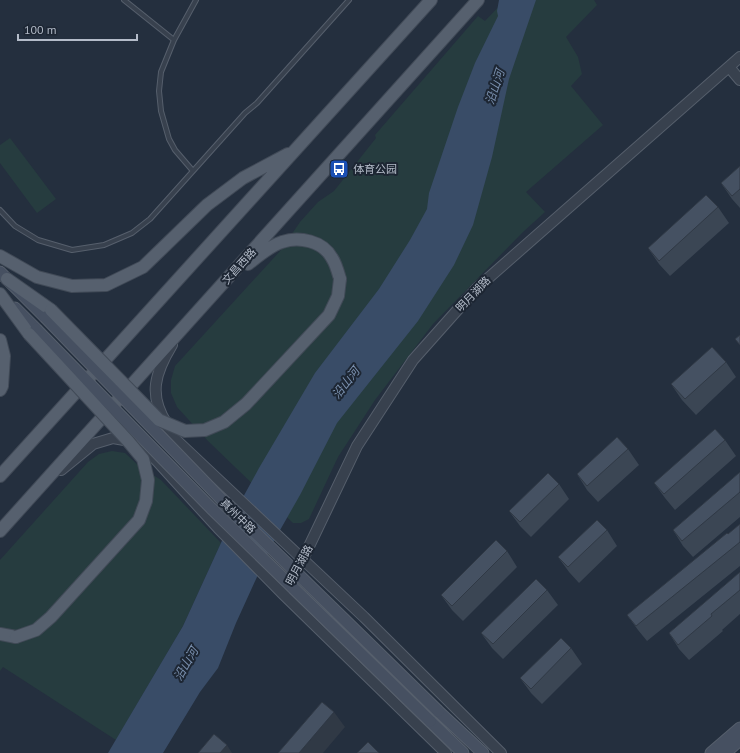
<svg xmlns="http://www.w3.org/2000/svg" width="740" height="753" font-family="'PT Sans','Noto Sans SC',sans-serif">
	<rect width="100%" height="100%" fill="#242f3e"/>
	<!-- green -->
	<path fill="#263c3f" d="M 505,0 L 594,0 L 597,5 L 566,37 L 578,57 L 582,74 L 571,86 L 603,125 L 526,192 L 545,212 L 523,232 L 433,324 L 375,400 L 338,457 L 309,519 L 301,523 L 293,523 L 208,441 L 177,407 L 171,393 L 171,380 L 175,366 L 281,250 L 300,222 L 318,202 L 334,191 L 376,138 L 375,135 L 478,16 L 485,21 Z
		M 10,138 L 56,199 L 37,213 L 0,163 L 0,145 Z
		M 112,451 L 125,453 L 139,466 L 161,480 L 221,543 L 183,626 L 116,740 L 3,667 L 0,671 L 0,560 L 88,462 L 99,454 Z"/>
	<!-- water -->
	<path fill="#394c67" d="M 499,0 L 536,0 L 509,79 L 492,157 L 473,225 L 454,265 L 418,321 L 337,423 L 300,495 L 271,546 L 236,623 L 218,668 L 200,692 L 163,753 L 108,753 L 183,626 L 236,510 L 259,468 L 315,373 L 379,289 L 410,240 L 427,209 L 429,193 L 458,107 L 475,63 L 498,16 L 497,11 Z"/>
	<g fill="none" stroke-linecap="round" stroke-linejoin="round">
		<!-- service casing -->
		<g stroke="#565f6c" stroke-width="6">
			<path id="service" d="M 124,0 L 174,40
				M 193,171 L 175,150 L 169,139 L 161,111 L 159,91 L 161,72 L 174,40 L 196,0
				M 0,210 L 15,226 L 38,240 L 72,250 L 104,245 L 132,233 L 150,219 L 245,113 L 257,103 L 349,0"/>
		</g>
		<!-- tertiary casing -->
		<g stroke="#565f6c" stroke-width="12">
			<path id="tertiary" d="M 729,67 L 740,80
				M 108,412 L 156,460 L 218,528 L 283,594 L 446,753
				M 155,420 L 364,617 L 501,753
				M 167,424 C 148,395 155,373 172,345
				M 61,470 L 93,444 L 113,438 L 130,441
				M 283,594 L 303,559 L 357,446 L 413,360 L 477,288 L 740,57"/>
		</g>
		<!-- secondary casing -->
		<g stroke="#565f6c" stroke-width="13">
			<path id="secondary" d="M 0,272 L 45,317
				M 15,308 L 36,329
				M 438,711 L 483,753
				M 430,721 L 463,753
				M 711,753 L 740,728
				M 725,753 L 740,740"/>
		</g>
		<!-- primary casing -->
		<g stroke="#414a57" stroke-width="14">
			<path id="primary" d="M 0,256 L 37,277 L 72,286 L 106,285 L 143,267 L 207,205 L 243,178 L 288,154
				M 248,264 C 257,257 271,245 282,242 C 299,236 323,241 332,258 C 336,264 338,272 340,279
				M 7,279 L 51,310
				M 0,294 L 29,334
				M 0,340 L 4,356 L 2,386 L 0,390
				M 0,476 L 431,0
				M 0,531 L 478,0
				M 0,634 L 16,637"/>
		</g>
		<!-- service -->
		<use href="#service" stroke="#38414e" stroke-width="4"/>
		<!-- tertiary -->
		<use href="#tertiary" stroke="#38414e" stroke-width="10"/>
		<!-- secondary -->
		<use href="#secondary" stroke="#465061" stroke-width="11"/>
		<!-- primary -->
		<use href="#primary" stroke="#56606e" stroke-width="12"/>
		<!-- secondary-bridge casing -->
		<g stroke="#565f6c" stroke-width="13" stroke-linecap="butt">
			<path id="secondary-bridge" d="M 45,317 L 222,500 L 438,711
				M 36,329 L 211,508 L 430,721"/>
		</g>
		<!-- primary-bridge casing -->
		<g stroke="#414a57" stroke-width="14" stroke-linecap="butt">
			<path id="primary-bridge" d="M 51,310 L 159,420 L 185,431 L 205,430 L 224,422 L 246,404 L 329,315 L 338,296 L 340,279
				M 16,637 L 36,630 L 51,617 L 139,520 L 146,501 L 148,480 L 143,459 L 128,441 L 29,334"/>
		</g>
		<!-- secondary-bridge -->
		<use href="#secondary-bridge" stroke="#465061" stroke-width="11"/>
		<!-- primary-bridge -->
		<use href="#primary-bridge" stroke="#56606e" stroke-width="12"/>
	</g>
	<!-- wall -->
	<path fill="#3b4654" d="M 740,166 L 740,208 L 732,199 L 721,183 Z
		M 718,207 L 729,223 L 670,276 L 659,264 L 648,248 Z
		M 726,362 L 736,377 L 696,415 L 682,400 L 671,384 Z
		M 725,440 L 736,456 L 675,510 L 665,498 L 654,483 Z
		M 628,449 L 639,465 L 598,502 L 587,490 L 577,474 Z
		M 740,472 L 740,517 L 693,557 L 683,546 L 673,530 Z
		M 559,484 L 569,499 L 531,537 L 520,526 L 509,511 Z
		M 740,524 L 740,566 L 647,641 L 638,630 L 627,615 L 728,534 Z
		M 607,530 L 617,546 L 579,583 L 569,572 L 558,557 Z
		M 507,551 L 517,567 L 463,621 L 452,610 L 441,595 Z
		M 740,572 L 740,614 L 722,630 L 723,631 L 689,660 L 679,649 L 669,633 Z
		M 547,590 L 558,605 L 503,659 L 492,648 L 481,633 Z
		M 571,648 L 582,664 L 542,704 L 531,693 L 520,678 Z"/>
	<!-- shaded-wall -->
	<path fill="#303945" d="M 334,712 L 345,727 L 323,753 L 299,753 Z
		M 227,745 L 232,753 L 220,753 Z"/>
	<!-- building -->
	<path fill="#455162" stroke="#303945" d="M 740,166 L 740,189 L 732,196 L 721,183 Z
		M 706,195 L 718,207 L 659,261 L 648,248 Z
		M 740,335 L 740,345 L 735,339 Z
		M 712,347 L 726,362 L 685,399 L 671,384 Z
		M 715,429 L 725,440 L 664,494 L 654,483 Z
		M 617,437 L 628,449 L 587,486 L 577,474 Z
		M 740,472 L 740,492 L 682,541 L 673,530 Z
		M 548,473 L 559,484 L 520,522 L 509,511 Z
		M 597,520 L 607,530 L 568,567 L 558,557 Z
		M 740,524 L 740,542 L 636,626 L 627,615 L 727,533 L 728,534 Z
		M 496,540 L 507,551 L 452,606 L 441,595 Z
		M 740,572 L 740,590 L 711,614 L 712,616 L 678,645 L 669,633 Z
		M 536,579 L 547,590 L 493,644 L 481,633 Z
		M 561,638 L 571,648 L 531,689 L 520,678 Z
		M 322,702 L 334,712 L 299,753 L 278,753 Z
		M 214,734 L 227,745 L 220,753 L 198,753 Z
		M 368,742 L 379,753 L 357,753 Z"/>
	<!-- icons -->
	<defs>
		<g id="bus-square" transform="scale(1)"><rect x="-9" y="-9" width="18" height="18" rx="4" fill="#1a4fb4" stroke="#1d2633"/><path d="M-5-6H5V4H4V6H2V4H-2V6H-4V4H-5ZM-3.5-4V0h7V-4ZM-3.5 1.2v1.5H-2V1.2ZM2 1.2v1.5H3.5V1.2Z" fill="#fff"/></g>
	</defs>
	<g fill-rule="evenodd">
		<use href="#bus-square" x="339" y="169"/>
	</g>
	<g text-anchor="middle" stroke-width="4" stroke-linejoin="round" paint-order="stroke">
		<!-- poi labels -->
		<g font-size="11" fill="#b4bcc9" stroke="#1d2633" text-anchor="start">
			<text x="353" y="173">体育公园</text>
		</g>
		<!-- street labels -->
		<g font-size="11" fill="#b4bcc9" stroke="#1d2633">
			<text transform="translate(239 266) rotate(-48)" y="4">文昌西路</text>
			<text transform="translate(473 294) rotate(-46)" y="4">明月湖路</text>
			<text transform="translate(238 516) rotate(44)" y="4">真州中路</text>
			<text transform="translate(299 565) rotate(-62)" y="4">明月湖路</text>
		</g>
		<!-- water labels -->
		<g font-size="12" font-style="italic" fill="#7c92b1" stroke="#1d2633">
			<text transform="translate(495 87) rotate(-72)" y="4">沿山河</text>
			<text transform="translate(346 383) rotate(-52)" y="4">沿山河</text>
			<text transform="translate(186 664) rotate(-60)" y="4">沿山河</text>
		</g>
	</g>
	<!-- scale -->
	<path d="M18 34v6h119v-6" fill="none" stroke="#b4bcc9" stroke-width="2"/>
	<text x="24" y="34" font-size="12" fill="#b4bcc9" stroke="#1d2633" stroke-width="3" paint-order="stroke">100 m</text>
</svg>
